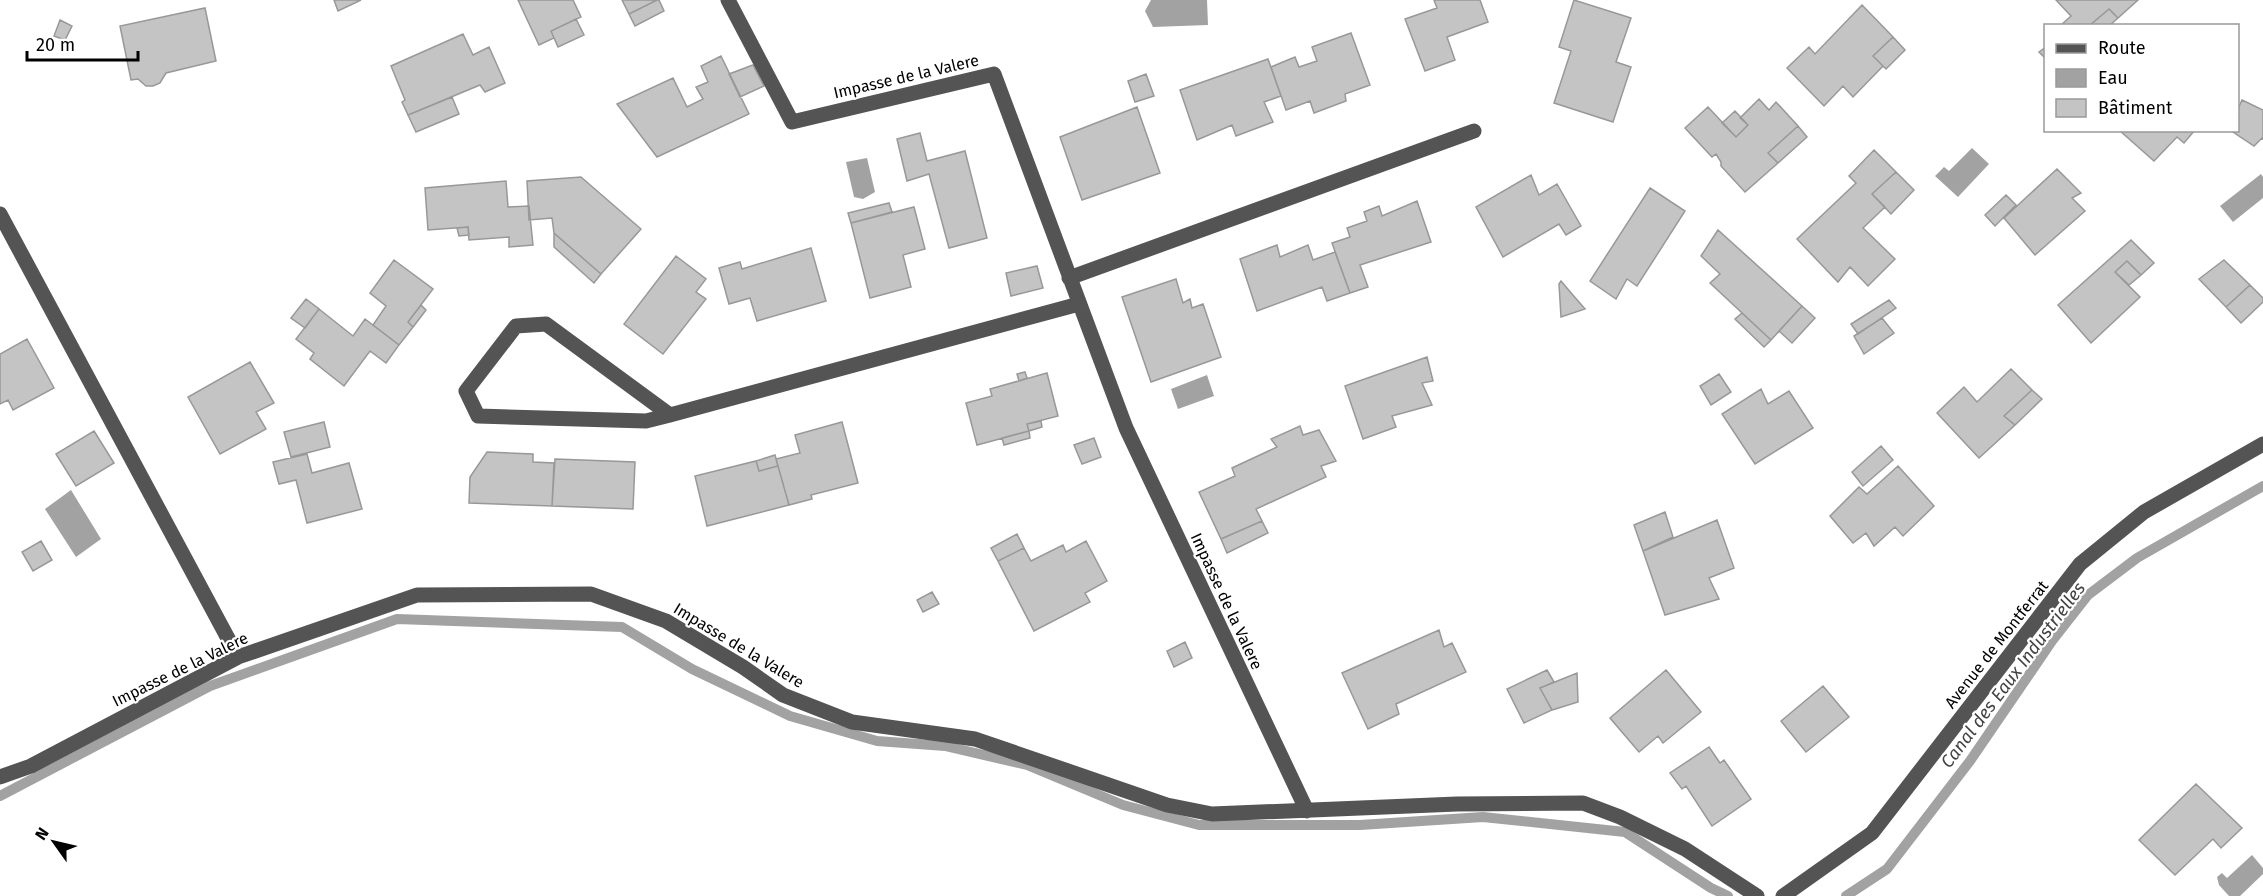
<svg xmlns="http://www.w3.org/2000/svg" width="2263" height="896" font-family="'Fira Sans',sans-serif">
	<rect width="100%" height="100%" fill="#fff"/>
	<!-- water -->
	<path fill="#a2a2a2" d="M 1151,0 L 1207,0 L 1208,25 L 1153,27 L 1145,11 Z
		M 1972,148 L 1989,164 L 1958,197 L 1935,176 L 1944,167 L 1949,171 Z
		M 867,158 L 875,192 L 863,199 L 854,197 L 846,162 Z
		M 2261,174 L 2263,177 L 2263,198 L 2233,222 L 2220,206 Z
		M 1207,375 L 1214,396 L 1178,409 L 1171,389 Z
		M 71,490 L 101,539 L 76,557 L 45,509 Z
		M 2252,855 L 2263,868 L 2263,874 L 2240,896 L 2229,896 L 2219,885 L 2217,877 L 2222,873 L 2227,878 Z"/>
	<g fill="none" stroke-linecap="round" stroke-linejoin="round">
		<!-- stream -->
		<path stroke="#a2a2a2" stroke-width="10" d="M 0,796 L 210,686 L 397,619 L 622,627 L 692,669 L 790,716 L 877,741 L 945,746 L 1027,765 L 1123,805 L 1199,825 L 1360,825 L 1483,817 L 1625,832 L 1711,888 L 1728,896
			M 1846,896 L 1887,869 L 1970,761 L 2052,641 L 2088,595 L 2137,558 L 2263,486"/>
	</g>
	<!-- building -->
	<path fill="#c4c4c4" stroke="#989898" stroke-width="1.5" d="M 334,0 L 361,0 L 338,11 Z
		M 518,0 L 573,0 L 581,17 L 551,31 L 554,38 L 539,45 Z
		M 622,0 L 657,0 L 629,14 Z
		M 657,0 L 659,0 L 664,11 L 635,26 L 629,14 Z
		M 1434,0 L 1480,0 L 1488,22 L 1447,37 L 1455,60 L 1425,71 L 1405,19 L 1437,8 Z
		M 1574,0 L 1631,18 L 1616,62 L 1631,67 L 1613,122 L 1554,103 L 1571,51 L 1559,47 Z
		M 2056,0 L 2138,0 L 2118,18 L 2109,9 L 2089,26 L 2060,26 L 2071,16 Z
		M 1862,5 L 1893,37 L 1873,56 L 1883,66 L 1853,97 L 1843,86 L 1824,106 L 1787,68 L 1809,47 L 1815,54 Z
		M 205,8 L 216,61 L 166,73 L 160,83 L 153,86 L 146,86 L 138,79 L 131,80 L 120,26 Z
		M 2109,9 L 2118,18 L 2109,26 L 2089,26 Z
		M 576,19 L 584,35 L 558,47 L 551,31 Z
		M 60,20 L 72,26 L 65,40 L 54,36 Z
		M 1351,33 L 1370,85 L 1345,94 L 1346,101 L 1314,113 L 1310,101 L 1286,110 L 1271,67 L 1295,57 L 1299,67 L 1317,61 L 1312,47 Z
		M 463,34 L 473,55 L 489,47 L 505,83 L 485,92 L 480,85 L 408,115 L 402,102 L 405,100 L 391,66 Z
		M 1893,37 L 1905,50 L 1886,69 L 1873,56 Z
		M 2046,47 L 2046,59 L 2039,52 Z
		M 721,56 L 749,114 L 657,157 L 617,104 L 673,78 L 687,107 L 703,99 L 696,87 L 708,82 L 701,66 Z
		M 1268,59 L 1281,96 L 1264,102 L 1273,122 L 1236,136 L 1232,125 L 1197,140 L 1180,90 Z
		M 753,65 L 764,86 L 740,97 L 729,74 Z
		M 1146,74 L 1154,96 L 1135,102 L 1128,81 Z
		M 452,97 L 459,114 L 416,132 L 408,115 Z
		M 1759,99 L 1769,110 L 1776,102 L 1798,126 L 1768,153 L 1778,163 L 1745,192 L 1721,166 L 1721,162 L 1716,154 L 1712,157 L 1685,128 L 1708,107 L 1736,137 L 1748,125 L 1740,118 Z
		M 2242,100 L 2263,110 L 2263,139 L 2262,138 L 2254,146 L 2230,130 L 2238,130 L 2238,109 Z
		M 1137,107 L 1160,173 L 1082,200 L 1060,137 Z
		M 1735,111 L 1748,125 L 1736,137 L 1722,123 Z
		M 1798,126 L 1807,137 L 1778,163 L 1768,153 Z
		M 2119,130 L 2195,130 L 2184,143 L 2177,137 L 2154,161 Z
		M 920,133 L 927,161 L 965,151 L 987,238 L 949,248 L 929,174 L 907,181 L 897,139 Z
		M 1874,150 L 1896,172 L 1872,194 L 1885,207 L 1863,228 L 1895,259 L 1868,286 L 1850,267 L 1838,282 L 1797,239 L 1856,183 L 1849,176 Z
		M 2057,169 L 2081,193 L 2072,198 L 2085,211 L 2035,255 L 2004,218 Z
		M 1896,172 L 1914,190 L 1891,214 L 1872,194 Z
		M 1531,175 L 1539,195 L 1557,184 L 1581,226 L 1566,235 L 1559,224 L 1503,257 L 1476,207 Z
		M 581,177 L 641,229 L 601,274 L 554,233 L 552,218 L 529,220 L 527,181 Z
		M 506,181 L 508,207 L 529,206 L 533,245 L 509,247 L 509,237 L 469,240 L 468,227 L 428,230 L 425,188 Z
		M 1650,188 L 1685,211 L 1637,286 L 1627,279 L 1616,299 L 1590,281 Z
		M 2006,195 L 2016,205 L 1995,226 L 1985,215 Z
		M 1417,201 L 1431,242 L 1360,265 L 1368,287 L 1350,293 L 1332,243 L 1350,237 L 1347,228 L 1367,221 L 1364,212 L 1379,206 L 1382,216 Z
		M 889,203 L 892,212 L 851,223 L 848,213 Z
		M 914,207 L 925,249 L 903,255 L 911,287 L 870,298 L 851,223 Z
		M 468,227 L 469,235 L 459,236 L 457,228 Z
		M 1718,230 L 1802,306 L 1771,340 L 1710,283 L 1720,274 L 1701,256 Z
		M 554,233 L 601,274 L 594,283 L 554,247 Z
		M 2131,240 L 2154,263 L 2141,275 L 2127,261 L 2115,272 L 2140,297 L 2091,343 L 2058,305 Z
		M 1277,245 L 1280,257 L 1308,245 L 1313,260 L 1335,252 L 1350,293 L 1327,301 L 1322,287 L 1257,311 L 1240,259 Z
		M 811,248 L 826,301 L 757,321 L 750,298 L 729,304 L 719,268 L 740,262 L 742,269 Z
		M 676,256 L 706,279 L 696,292 L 706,299 L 663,354 L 624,324 Z
		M 394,260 L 433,289 L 408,322 L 413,327 L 399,345 L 373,325 L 386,306 L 370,293 Z
		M 2224,260 L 2250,285 L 2226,307 L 2199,279 Z
		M 2127,261 L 2141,275 L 2129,285 L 2115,272 Z
		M 1037,266 L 1043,288 L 1011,296 L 1006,273 Z
		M 1176,279 L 1183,303 L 1190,299 L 1192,308 L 1203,304 L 1221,357 L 1151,382 L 1122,297 Z
		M 1561,281 L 1572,294 L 1585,309 L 1561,317 L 1559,284 Z
		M 2250,285 L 2263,298 L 2263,302 L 2241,323 L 2226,307 Z
		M 306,299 L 319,309 L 305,328 L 291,318 Z
		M 1889,300 L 1896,308 L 1858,334 L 1851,324 Z
		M 421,305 L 426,310 L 413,327 L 408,322 Z
		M 1802,306 L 1815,318 L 1792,343 L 1779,331 Z
		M 319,309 L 353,336 L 365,319 L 399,345 L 386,363 L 370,351 L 344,386 L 310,359 L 314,353 L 296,339 Z
		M 1742,313 L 1771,340 L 1764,347 L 1735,319 Z
		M 1882,318 L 1894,333 L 1864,354 L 1854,336 Z
		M 27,339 L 54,388 L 13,410 L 8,400 L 0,404 L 0,354 Z
		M 1427,357 L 1433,381 L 1422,383 L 1432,405 L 1392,416 L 1396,427 L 1363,439 L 1345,386 Z
		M 250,362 L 274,403 L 256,412 L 266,429 L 220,454 L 188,397 Z
		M 2011,369 L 2032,390 L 2004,416 L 2015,425 L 1979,458 L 1937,413 L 1964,387 L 1977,402 Z
		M 1025,372 L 1027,378 L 1019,381 L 1017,374 Z
		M 1047,373 L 1058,416 L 1027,424 L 1029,431 L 977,445 L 966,403 L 992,396 L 990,389 Z
		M 1719,374 L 1731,392 L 1711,405 L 1700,386 Z
		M 1761,389 L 1768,404 L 1789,391 L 1813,428 L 1755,464 L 1722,414 Z
		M 2032,390 L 2042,399 L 2015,425 L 2004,416 Z
		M 1041,421 L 1042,427 L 1029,431 L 1027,424 Z
		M 324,422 L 330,447 L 291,457 L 284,432 Z
		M 842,422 L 858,483 L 811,495 L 812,499 L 789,505 L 776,459 L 800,453 L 795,435 Z
		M 1300,426 L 1303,435 L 1319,430 L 1336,461 L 1321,466 L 1326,477 L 1256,509 L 1262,521 L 1221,539 L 1199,492 L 1235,476 L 1232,468 L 1277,447 L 1271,439 Z
		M 94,431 L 114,463 L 76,486 L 56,454 Z
		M 1029,431 L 1030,438 L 1004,445 L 1002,438 Z
		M 1094,438 L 1101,457 L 1082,464 L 1074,445 Z
		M 1881,446 L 1893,460 L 1863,486 L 1852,472 Z
		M 487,452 L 533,454 L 533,462 L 554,463 L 552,506 L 469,503 L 470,477 Z
		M 307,454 L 312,473 L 349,463 L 362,509 L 307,523 L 296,480 L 279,484 L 273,462 Z
		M 775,455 L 778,466 L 759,471 L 756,461 Z
		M 555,459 L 635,462 L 633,509 L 552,506 Z
		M 756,461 L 759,471 L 778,466 L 789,505 L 707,526 L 695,476 Z
		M 1898,466 L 1934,506 L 1903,536 L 1895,527 L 1874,546 L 1866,533 L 1853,543 L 1830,516 L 1859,487 L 1867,494 Z
		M 1665,512 L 1673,537 L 1643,551 L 1634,525 Z
		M 1717,520 L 1734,568 L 1709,578 L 1719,599 L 1665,615 L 1643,551 Z
		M 1262,521 L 1268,533 L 1227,553 L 1221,539 Z
		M 1017,534 L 1024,548 L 998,561 L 991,548 Z
		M 41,541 L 52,560 L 33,571 L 22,552 Z
		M 1086,541 L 1107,581 L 1085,593 L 1090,602 L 1034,631 L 998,561 L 1024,548 L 1031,561 L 1063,545 L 1066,552 Z
		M 932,592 L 939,604 L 923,612 L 917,600 Z
		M 1439,630 L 1444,647 L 1452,643 L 1466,672 L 1396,704 L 1399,714 L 1368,729 L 1342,673 Z
		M 1185,642 L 1192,658 L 1174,667 L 1167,651 Z
		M 1547,670 L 1554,682 L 1540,688 L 1552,710 L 1524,723 L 1507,689 Z
		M 1666,670 L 1701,712 L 1663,743 L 1658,736 L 1639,752 L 1610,718 Z
		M 1577,673 L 1578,702 L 1552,710 L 1540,688 Z
		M 1823,686 L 1849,717 L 1806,752 L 1781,721 Z
		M 1709,747 L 1720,763 L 1724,760 L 1751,799 L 1712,826 L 1686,786 L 1682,789 L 1670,773 Z
		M 2196,784 L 2242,828 L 2221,848 L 2213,839 L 2175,875 L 2139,840 Z"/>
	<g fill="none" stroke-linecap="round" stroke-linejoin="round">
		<!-- minor -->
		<path stroke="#545454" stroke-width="15" d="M 728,0 L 792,122 L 994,74 L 1126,428 L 1307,811
			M 0,214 L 238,657
			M 1069,278 L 1474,131
			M 670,415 L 546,324 L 516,326 L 466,391 L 478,416 L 646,421 L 670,415 L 1079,304
			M 0,777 L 31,766 L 238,657 L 417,595 L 591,594 L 666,621 L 743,667 L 783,695 L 852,722 L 975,739 L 1167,805 L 1212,814 L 1457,804 L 1583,803 L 1620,817 L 1685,849 L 1757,896
			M 1783,896 L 1872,833 L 2080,564 L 2144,512 L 2263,444"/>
	</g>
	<g text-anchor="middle" stroke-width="4.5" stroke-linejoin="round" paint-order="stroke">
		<!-- street labels -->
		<g font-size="16" fill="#000" stroke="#fff">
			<text transform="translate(906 76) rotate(-13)" y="6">Impasse de la Valere</text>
			<text transform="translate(1227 601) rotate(65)" y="6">Impasse de la Valere</text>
			<text transform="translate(1996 644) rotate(-52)" y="6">Avenue de Montferrat</text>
			<text transform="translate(739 645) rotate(31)" y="6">Impasse de la Valere</text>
			<text transform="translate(180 669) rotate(-26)" y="6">Impasse de la Valere</text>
		</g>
		<!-- water labels -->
		<g font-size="18" font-style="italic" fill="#434343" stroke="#fff">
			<text transform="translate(2013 675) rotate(-53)" y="6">Canal des Eaux Industrielles</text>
		</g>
	</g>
	<!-- legend -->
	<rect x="2044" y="24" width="195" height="108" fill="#ffffff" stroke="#999999" stroke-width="1.5"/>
	<rect x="2056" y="44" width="30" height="9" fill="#545454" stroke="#999999" stroke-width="1.5"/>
	<text x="2098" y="54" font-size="18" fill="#000000">Route</text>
	<rect x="2056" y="69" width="30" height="18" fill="#a2a2a2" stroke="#999999" stroke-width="1.5"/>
	<text x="2098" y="84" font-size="18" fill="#000000">Eau</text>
	<rect x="2056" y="99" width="30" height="18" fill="#c4c4c4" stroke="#999999" stroke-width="1.5"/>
	<text x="2098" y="114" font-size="18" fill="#000000">Bâtiment</text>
	<!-- north arrow -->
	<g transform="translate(54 842) rotate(304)" stroke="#ffffff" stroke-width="4.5" paint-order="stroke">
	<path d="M0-4.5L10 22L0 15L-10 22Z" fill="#000000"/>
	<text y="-9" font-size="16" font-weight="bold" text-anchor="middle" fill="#000000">N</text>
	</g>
	<!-- scale -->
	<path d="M27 51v9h111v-9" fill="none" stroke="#000000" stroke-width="3"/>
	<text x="36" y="51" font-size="18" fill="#000000" stroke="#ffffff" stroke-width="4.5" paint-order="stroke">20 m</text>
</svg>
